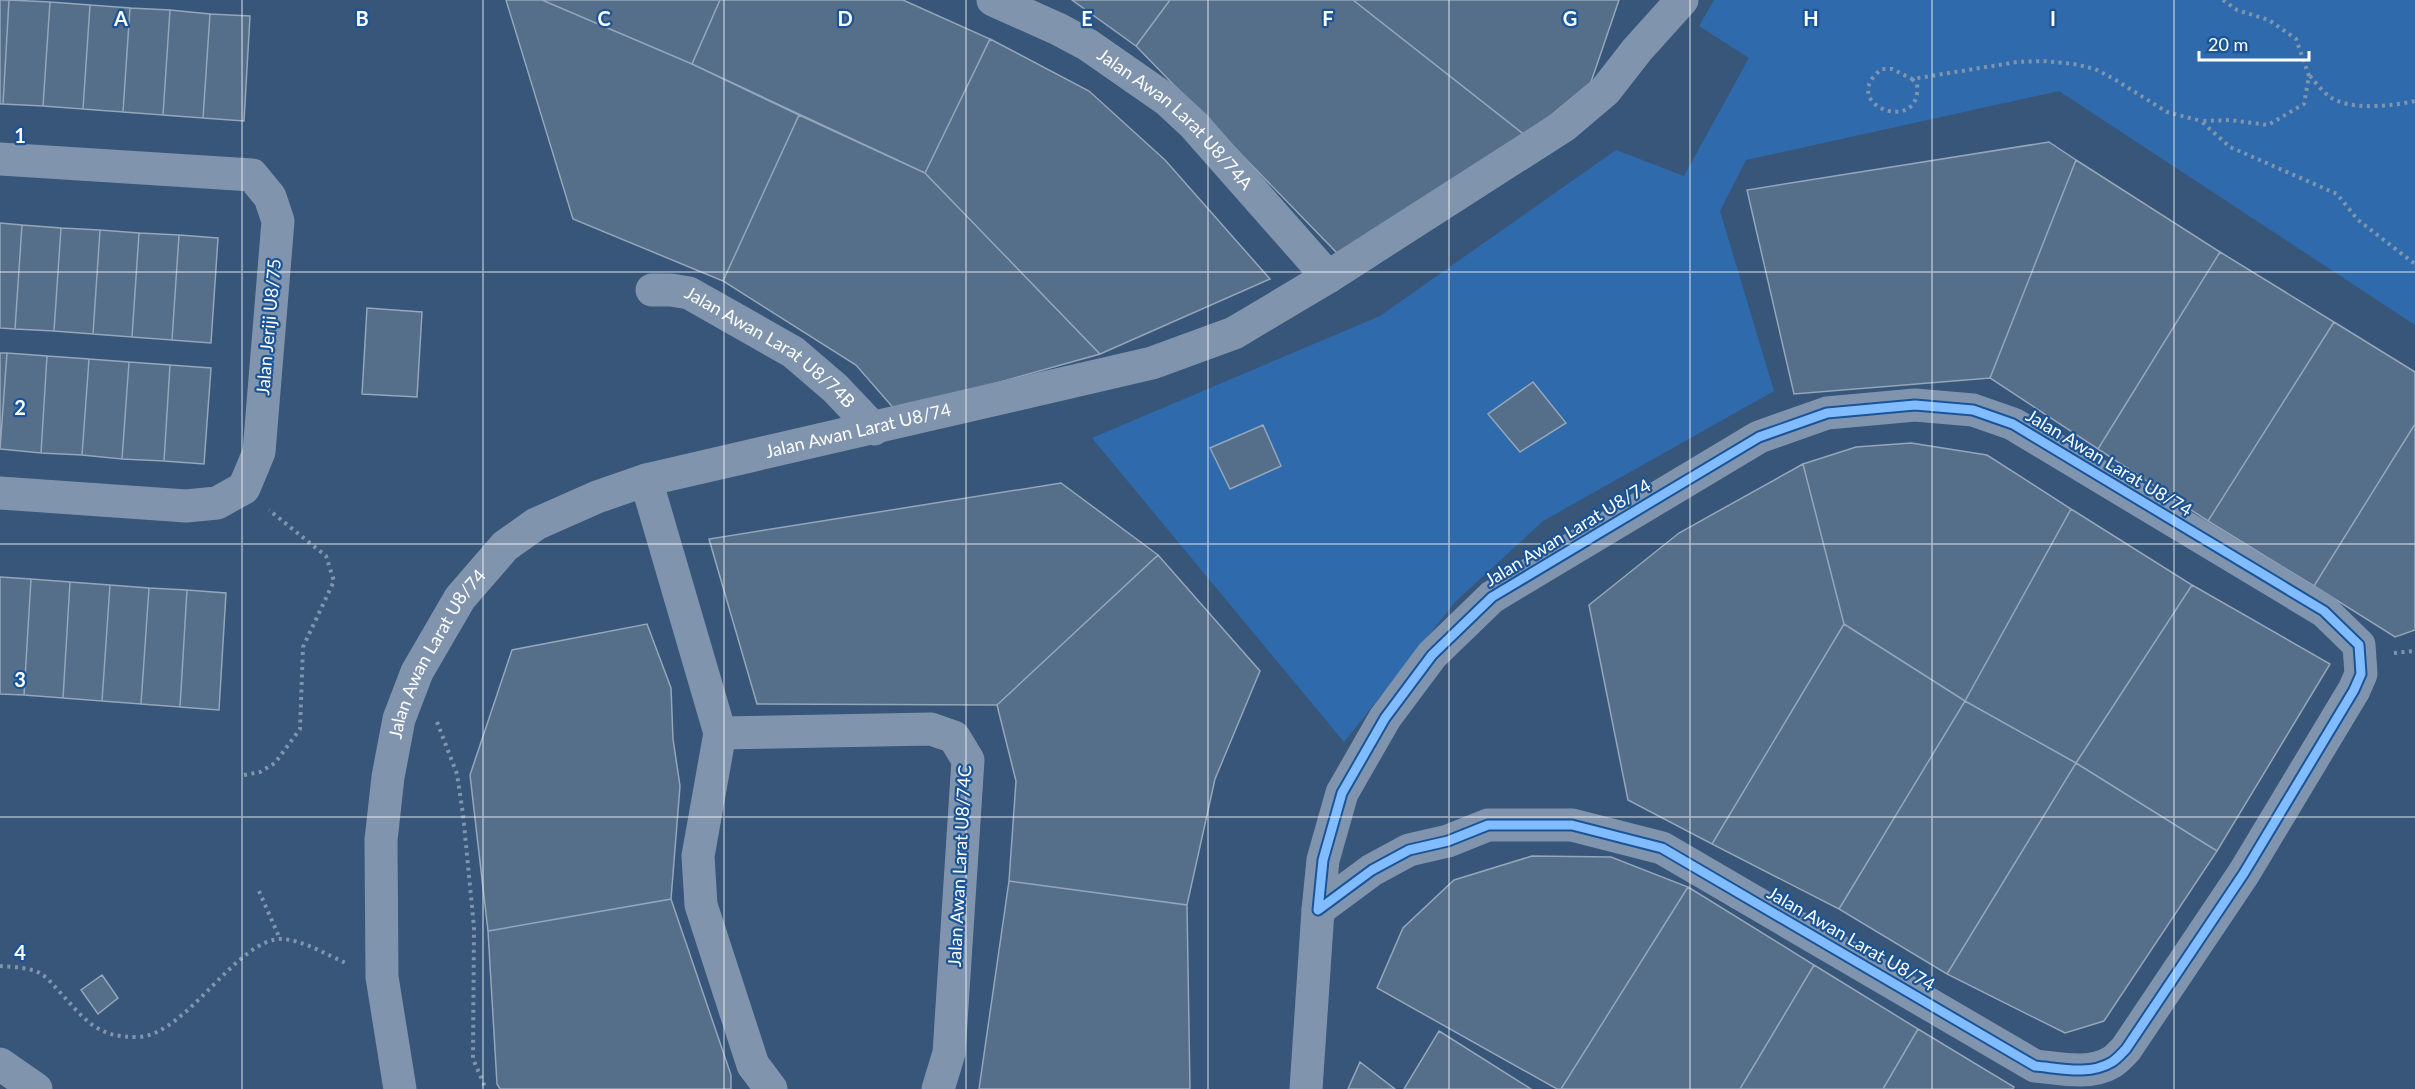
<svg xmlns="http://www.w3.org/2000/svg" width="2415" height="1089" font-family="Lato,sans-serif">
	<rect width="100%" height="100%" fill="#37567a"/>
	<!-- green -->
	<path fill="#2f6bac" d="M 1714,0 L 2415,0 L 2415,325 L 2059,91 L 1746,160 L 1720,211 L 1774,391 L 1543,521 L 1456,601 L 1344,742 L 1092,438 L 1380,316 L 1616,150 L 1684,176 L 1749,58 L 1699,26 Z"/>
	<!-- building -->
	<path fill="#556e8a" stroke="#94a6ba" stroke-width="1.5" d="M 0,0 L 9,0 L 3,104 L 0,104 Z
		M 9,0 L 50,2 L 43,106 L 3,104 Z
		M 506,0 L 542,0 L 692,64 L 799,115 L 723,281 L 573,219 Z
		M 542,0 L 720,0 L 692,64 Z
		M 720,0 L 903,0 L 990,39 L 925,173 L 692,64 Z
		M 1072,0 L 1170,0 L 1136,46 Z
		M 1170,0 L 1353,0 L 1526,136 L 1337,253 L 1136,46 Z
		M 1353,0 L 1619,0 L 1591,82 L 1526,136 Z
		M 50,2 L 90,5 L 83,109 L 43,106 Z
		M 90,5 L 130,8 L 123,112 L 83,109 Z
		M 130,8 L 170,10 L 163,115 L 123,112 Z
		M 170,10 L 210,14 L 203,118 L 163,115 Z
		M 210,14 L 250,16 L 244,121 L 203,118 Z
		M 990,39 L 1089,91 L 1165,160 L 1270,279 L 1100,354 L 925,173 Z
		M 799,115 L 925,173 L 1100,354 L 896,411 L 856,365 L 723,281 Z
		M 2049,142 L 2076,160 L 1990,378 L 1794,394 L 1747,190 Z
		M 2076,160 L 2220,252 L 2098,449 L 1990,378 Z
		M 0,223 L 22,225 L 15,329 L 0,328 Z
		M 22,225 L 61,228 L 54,331 L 15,329 Z
		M 61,228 L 100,230 L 93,334 L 54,331 Z
		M 100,230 L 139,233 L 132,337 L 93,334 Z
		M 139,233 L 179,235 L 172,340 L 132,337 Z
		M 179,235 L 218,238 L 211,343 L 172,340 Z
		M 2220,252 L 2334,322 L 2208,521 L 2098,449 Z
		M 367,308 L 422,312 L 417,397 L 362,394 Z
		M 2334,322 L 2415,372 L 2415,424 L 2314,586 L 2208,521 Z
		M 0,353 L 7,353 L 0,449 Z
		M 7,353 L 47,356 L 41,453 L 0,449 Z
		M 47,356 L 89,359 L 82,455 L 41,453 Z
		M 89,359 L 129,362 L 122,459 L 82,455 Z
		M 129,362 L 170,365 L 164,461 L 122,459 Z
		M 170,365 L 211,368 L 204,464 L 164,461 Z
		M 1533,382 L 1566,423 L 1520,452 L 1488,414 Z
		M 2415,424 L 2415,630 L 2395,637 L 2314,586 Z
		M 1263,425 L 1281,466 L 1230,489 L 1210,448 Z
		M 1911,443 L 1987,455 L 2071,509 L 1965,701 L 1844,624 L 1803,464 L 1856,447 Z
		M 1803,464 L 1844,624 L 1712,844 L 1628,800 L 1589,605 L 1679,533 Z
		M 1061,483 L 1158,555 L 997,705 L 757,704 L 709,539 Z
		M 2071,509 L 2192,585 L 2076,763 L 1965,701 Z
		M 1158,555 L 1260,671 L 1215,779 L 1187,905 L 1009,881 L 1016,781 L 997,705 Z
		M 0,577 L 31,579 L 24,695 L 0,694 Z
		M 31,579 L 70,582 L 63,698 L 24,695 Z
		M 70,582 L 110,585 L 102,701 L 63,698 Z
		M 110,585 L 149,588 L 141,704 L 102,701 Z
		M 2192,585 L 2330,664 L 2217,851 L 2076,763 Z
		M 149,588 L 187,590 L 180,707 L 141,704 Z
		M 187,590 L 226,593 L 219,710 L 180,707 Z
		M 647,624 L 671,688 L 673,739 L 680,786 L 671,899 L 488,931 L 470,775 L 512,650 Z
		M 1844,624 L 1965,701 L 1839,909 L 1712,844 Z
		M 1965,701 L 2076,763 L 1947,974 L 1839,909 Z
		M 2076,763 L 2217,851 L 2104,1021 L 2065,1033 L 1947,974 Z
		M 1532,856 L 1611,857 L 1688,887 L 1561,1089 L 1557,1089 L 1377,988 L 1403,928 L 1454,880 Z
		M 1009,881 L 1187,905 L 1190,1089 L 979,1089 Z
		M 1688,887 L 1814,965 L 1740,1089 L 1561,1089 Z
		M 671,899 L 731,1075 L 731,1089 L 500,1089 L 497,1084 L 488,931 Z
		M 1814,965 L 1918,1029 L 1883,1089 L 1740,1089 Z
		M 102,975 L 118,998 L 98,1014 L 81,990 Z
		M 1918,1029 L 2014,1087 L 2013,1089 L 1883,1089 Z
		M 1439,1031 L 1531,1089 L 1404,1089 Z
		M 1360,1062 L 1395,1089 L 1348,1089 Z"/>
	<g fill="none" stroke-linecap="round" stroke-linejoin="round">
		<!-- path -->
		<path stroke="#8095ad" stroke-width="4" stroke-dasharray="3 4.5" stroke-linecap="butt" d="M 2223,0 L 2237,10 L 2269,20 L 2296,39 L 2309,76 L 2304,104 L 2268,125 L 2230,120 L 2201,121 L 2230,147 L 2337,194 L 2358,220 L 2415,264
			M 2310,76 C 2316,83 2323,92 2330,97 C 2351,111 2392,106 2415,101
			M 1912,79 L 1917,84 C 1923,137 1835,104 1882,69 L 1892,69 L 1912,79 L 2017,62 L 2043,61 L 2074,64 L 2095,69 L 2114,79 L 2167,112 L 2201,121
			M 2394,653 L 2415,651
			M 437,722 L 457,774 L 463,814 L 474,927 L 473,1059 L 486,1089
			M 244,775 L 260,772 L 275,763 L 300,729 L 303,647 L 334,581 L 326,556 L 269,510
			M 259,891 L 280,939
			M 0,966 C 10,967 22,967 32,970 C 42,972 50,981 57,989 C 84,1018 95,1038 138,1037 C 187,1035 237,938 282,939 C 303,940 327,955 346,963"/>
		<!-- street -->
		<g stroke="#8095ad" stroke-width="33">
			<path id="s1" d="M 993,0 L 1058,29 L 1088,45 L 1167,100 L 1194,125 L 1328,277"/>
			<path d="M 0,159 L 252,175 L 270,197 L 278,221 L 259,452 L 244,488 L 217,503 L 186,506 L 0,493"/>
			<path id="s2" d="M 652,290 L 671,290 L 689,293 L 793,352 L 835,388 L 874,429"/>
			<path d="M 1915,405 L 1973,410 L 2013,424 L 2324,611 L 2359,645 L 2361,674 L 2354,690 L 2244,873 L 2126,1049 C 2122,1053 2117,1059 2112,1062 C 2089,1076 2059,1068 2035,1066 L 1662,848 L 1572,825 L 1488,825 L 1448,841 L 1409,850 L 1372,870 L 1318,910 L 1323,860 L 1342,793 L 1385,718 L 1432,655 L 1492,597 L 1759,437 L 1827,413 Z"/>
			<path d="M 646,480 L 720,733 L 698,856 L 701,905 L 753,1065 L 771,1089"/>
			<path d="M 720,733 L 931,729 L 954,737 L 968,760 L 949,1053 L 938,1089"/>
			<path d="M 0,1064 L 36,1089"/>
			<path id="s3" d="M 400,1089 L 382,977 L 381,840 L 388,777 L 399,719 L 417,672 L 460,598 L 505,546 L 536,524 L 597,497 L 646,480 L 1152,363 L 1234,333 L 1328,277 L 1565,125 L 1605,91 L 1637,50 L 1682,0"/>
			<path d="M 1306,1089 L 1318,910"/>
		</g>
		<!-- cycleway casing -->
		<g stroke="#1a5497" stroke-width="13">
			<path id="cycleway" d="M 1915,405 L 1973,410 L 2013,424 L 2324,611 L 2359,645 L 2361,674 L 2354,690 L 2244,873 L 2126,1049 C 2122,1053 2117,1059 2112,1062 C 2089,1076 2059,1068 2035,1066 L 1662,848 L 1572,825 L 1488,825 L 1448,841 L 1409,850 L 1372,870 L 1318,910 L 1323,860 L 1342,793 L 1385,718 L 1432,655 L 1492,597 L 1759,437 L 1827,413 Z"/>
		</g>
		<!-- cycleway -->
		<use href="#cycleway" stroke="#80bcff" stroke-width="9"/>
	</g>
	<!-- grid -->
	<path fill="none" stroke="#fff" stroke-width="1.5" stroke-opacity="0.55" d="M 242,0 L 242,1089M 483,0 L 483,1089M 724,0 L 724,1089M 966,0 L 966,1089M 1208,0 L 1208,1089M 1449,0 L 1449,1089M 1690,0 L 1690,1089M 1932,0 L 1932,1089M 2174,0 L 2174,1089M 0,272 L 2415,272M 0,544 L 2415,544M 0,817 L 2415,817"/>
	<g text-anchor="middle" stroke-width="4.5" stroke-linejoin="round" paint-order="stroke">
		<!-- street labels -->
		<g font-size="18" fill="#fff" stroke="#1a5497">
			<text dy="6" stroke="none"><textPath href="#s1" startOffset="220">Jalan Awan Larat U8/74A</textPath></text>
			<text transform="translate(269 327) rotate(-85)" y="6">Jalan Jeriji U8/75</text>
			<text dy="6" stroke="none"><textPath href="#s2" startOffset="135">Jalan Awan Larat U8/74B</textPath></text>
			<text dy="6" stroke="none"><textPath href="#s3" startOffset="952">Jalan Awan Larat U8/74</textPath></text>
			<text transform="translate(2109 463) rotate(31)" y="6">Jalan Awan Larat U8/74</text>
			<text transform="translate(1568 533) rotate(-31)" y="6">Jalan Awan Larat U8/74</text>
			<text dy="6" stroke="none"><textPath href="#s3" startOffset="448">Jalan Awan Larat U8/74</textPath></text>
			<text transform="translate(960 866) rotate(-87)" y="6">Jalan Awan Larat U8/74C</text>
			<text transform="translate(1851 939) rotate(30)" y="6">Jalan Awan Larat U8/74</text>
		</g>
	</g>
	<g font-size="20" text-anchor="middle" font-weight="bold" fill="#fff" stroke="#1a5497" stroke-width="4.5" stroke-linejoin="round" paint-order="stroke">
		<text x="121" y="26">A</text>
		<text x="362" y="26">B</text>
		<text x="604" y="26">C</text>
		<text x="845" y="26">D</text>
		<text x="1087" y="26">E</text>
		<text x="1328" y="26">F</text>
		<text x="1570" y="26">G</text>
		<text x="1811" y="26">H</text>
		<text x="2053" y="26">I</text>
		<text x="20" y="143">1</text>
		<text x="20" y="415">2</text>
		<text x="20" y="687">3</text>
		<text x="20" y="960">4</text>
	</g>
	<!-- scale -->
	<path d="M2199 51v9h110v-9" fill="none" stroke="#ffffff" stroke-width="3"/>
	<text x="2208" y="51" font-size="18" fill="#ffffff" stroke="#1a5497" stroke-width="4.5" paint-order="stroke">20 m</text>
</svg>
